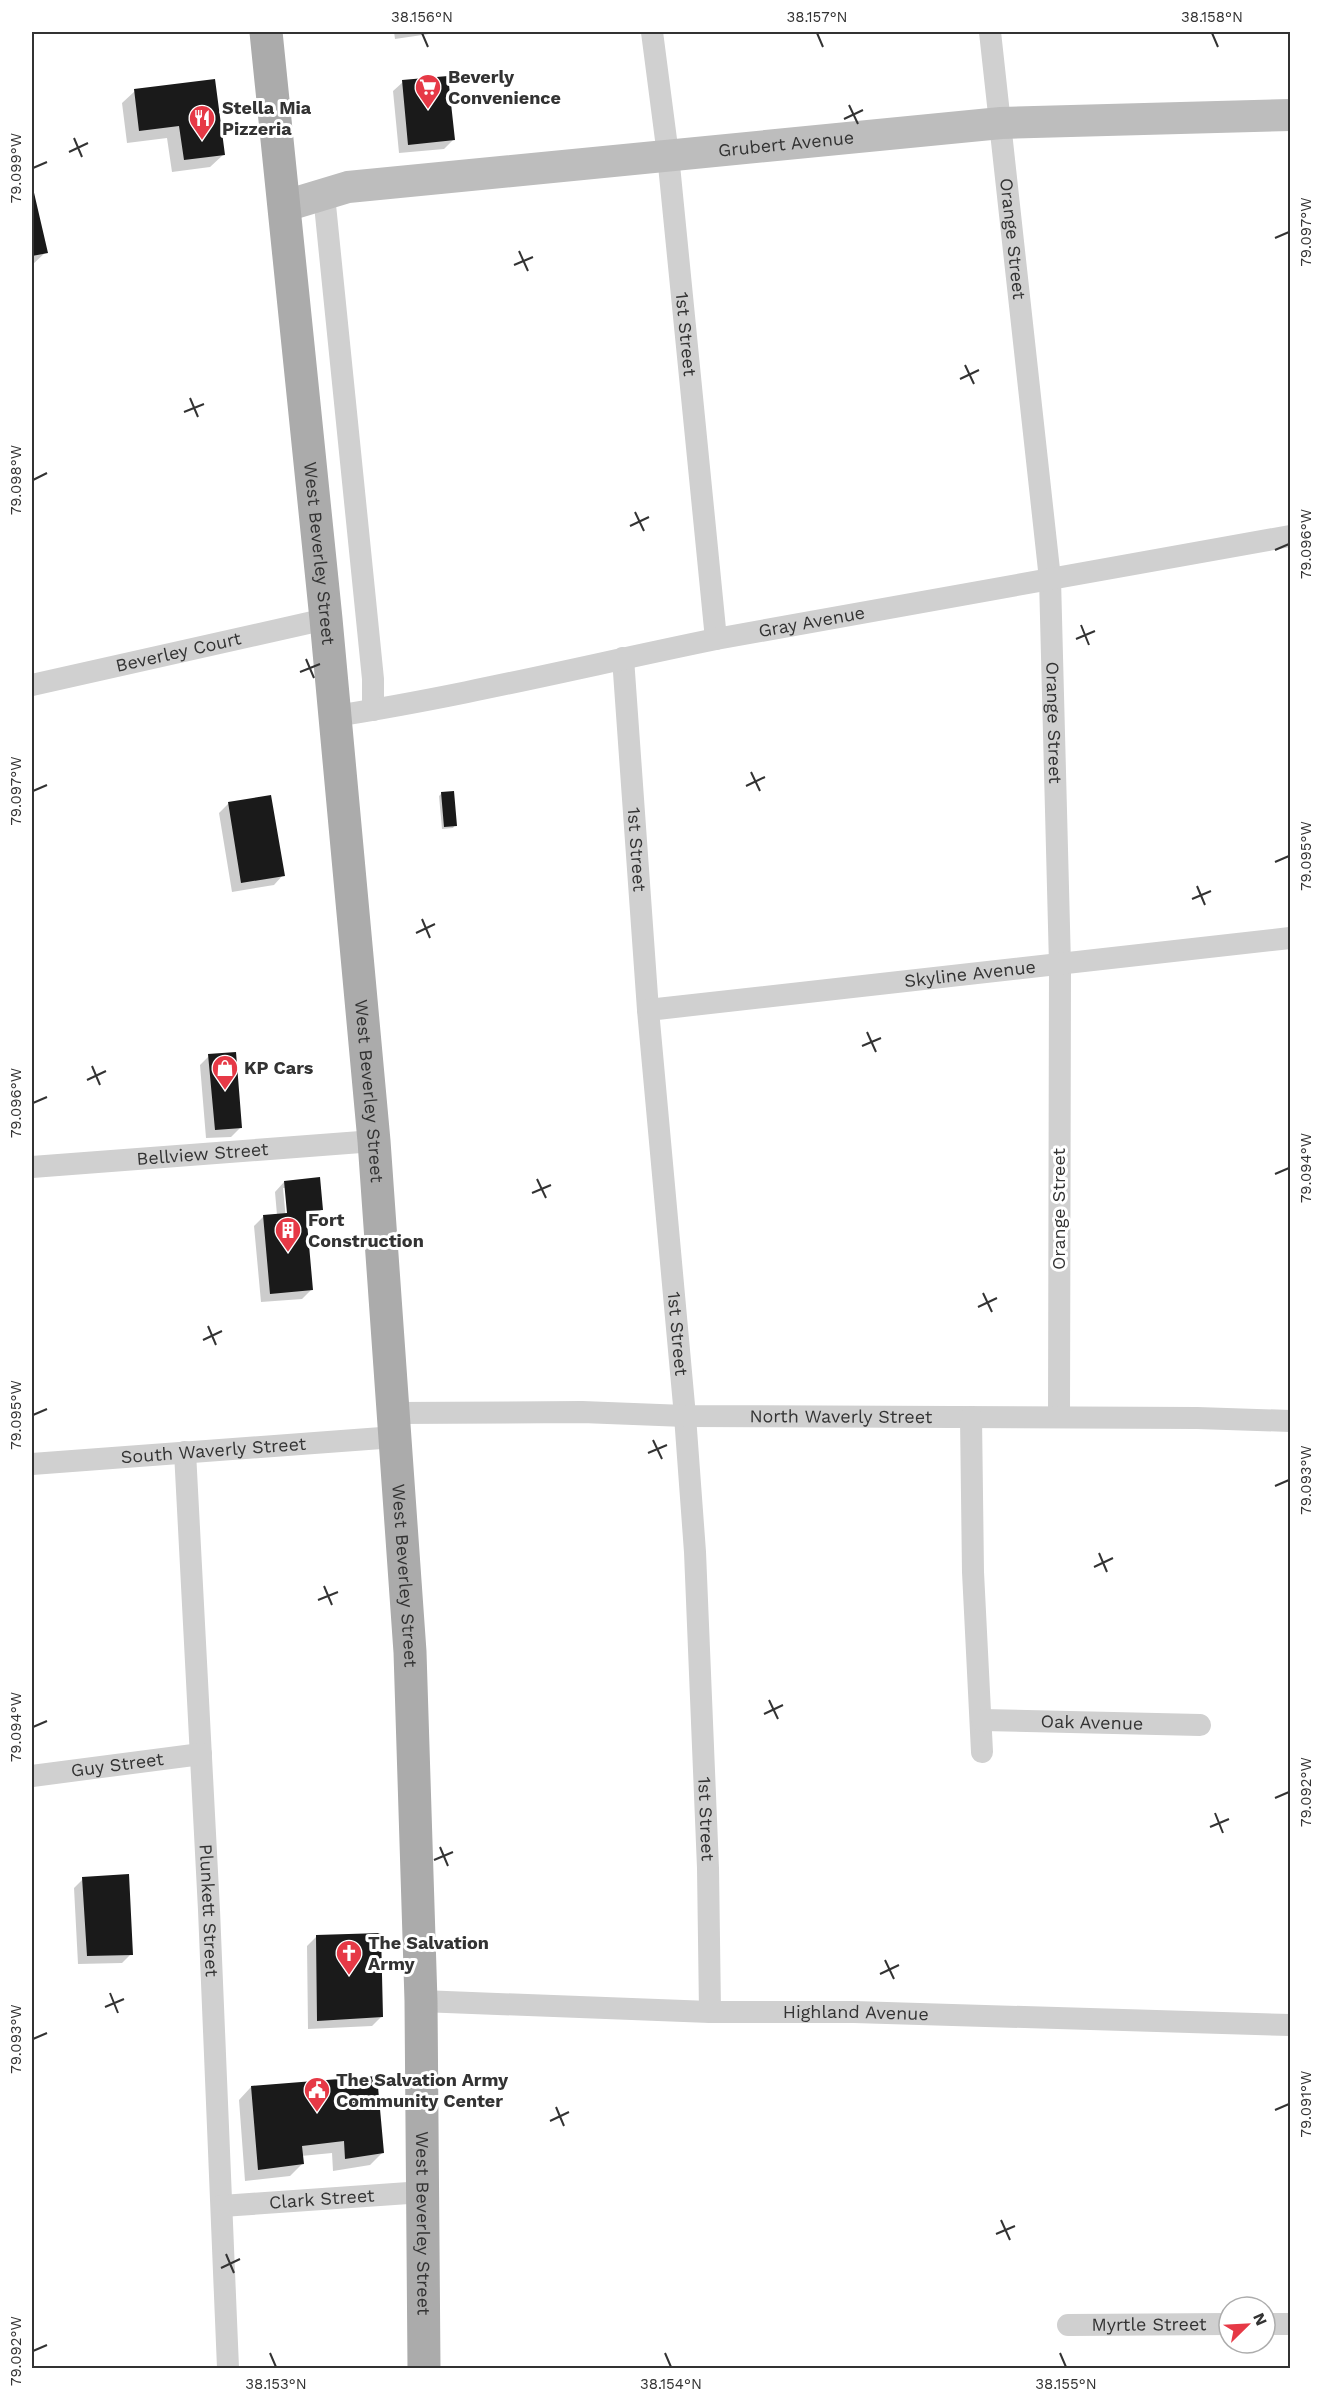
<svg xmlns="http://www.w3.org/2000/svg" width="1322" height="2400" font-family="'Work Sans',sans-serif">
	<rect width="100%" height="100%" fill="#fff"/>
	<!-- shadow -->
	<path fill="#0003" fill-rule="evenodd" d="M 394,32 L 432,32 L 429,34 L 395,39 Z
		M 403,82 L 453,140 L 444,149 L 399,153 L 393,91 Z
		M 135,91 L 223,155 L 210,167 L 172,172 L 167,138 L 127,143 L 122,103 Z
		M 32,186 L 46,252 L 32,265 Z
		M 442,793 L 455,825 L 453,828 L 442,829 L 439,796 Z
		M 270,797 L 283,875 L 274,885 L 232,892 L 219,813 L 228,804 Z
		M 209,1056 L 241,1127 L 231,1137 L 206,1138 L 200,1065 Z
		M 284,1182 L 322,1209 L 312,1219 L 305,1219 L 312,1289 L 302,1299 L 261,1302 L 254,1226 L 263,1217 L 277,1215 L 275,1192 ZM 283,1188 L 286,1188 L 289,1220 L 286,1220 Z
		M 83,1879 L 131,1954 L 122,1963 L 78,1964 L 74,1888 Z
		M 316,1937 L 382,2016 L 372,2026 L 308,2029 L 307,1946 Z
		M 251,2087 L 382,2153 L 370,2165 L 333,2171 L 332,2153 L 301,2156 L 302,2164 L 290,2176 L 245,2181 L 239,2100 Z"/>
	<!-- building -->
	<path fill="#1a1a1a" d="M 448,76 L 455,140 L 408,145 L 402,80 Z
		M 215,79 L 225,155 L 184,160 L 179,126 L 139,131 L 134,89 Z
		M 32,184 L 48,253 L 32,256 Z
		M 454,791 L 457,826 L 444,827 L 441,792 Z
		M 271,795 L 285,876 L 241,883 L 228,802 Z
		M 236,1052 L 242,1128 L 215,1130 L 208,1054 Z
		M 320,1177 L 323,1210 L 306,1211 L 313,1290 L 270,1294 L 263,1215 L 287,1213 L 284,1181 Z
		M 129,1874 L 133,1955 L 87,1956 L 82,1877 Z
		M 381,1933 L 383,2017 L 317,2021 L 316,1935 Z
		M 377,2076 L 384,2153 L 345,2159 L 344,2141 L 302,2146 L 304,2164 L 258,2170 L 251,2086 Z"/>
	<g fill="none" stroke-linecap="round" stroke-linejoin="round">
		<!-- street -->
		<g stroke="#d0d0d0" stroke-width="22">
			<path id="s1" d="M 652,32 L 668,155 L 716,639"/>
			<path id="s2" d="M 990,32 L 1050,579 L 1060,965 L 1059,1417"/>
			<path d="M 324,195 L 373,679 L 373,710"/>
			<path id="s3" d="M 623,658 L 648,1010 L 685,1416 L 695,1552 L 708,1868 L 710,2012"/>
			<path id="s4" d="M 32,685 L 326,619"/>
			<path id="s5" d="M 335,716 C 463,696 589,665 716,639 L 1290,536"/>
			<path id="s6" d="M 648,1010 L 1290,938"/>
			<path id="s7" d="M 32,1167 L 374,1141"/>
			<path id="s8" d="M 393,1413 L 582,1412 L 685,1416 L 1197,1418 L 1290,1421"/>
			<path d="M 971,1417 L 973,1572 L 982,1752"/>
			<path id="s9" d="M 185,1452 L 209,1910 L 228,2368"/>
			<path id="s10" d="M 32,1464 L 395,1437"/>
			<path id="s11" d="M 982,1720 L 1200,1725"/>
			<path id="s12" d="M 32,1776 L 201,1754"/>
			<path id="s13" d="M 421,2001 L 710,2012 L 854,2012 L 1290,2025"/>
			<path id="s14" d="M 222,2206 L 423,2192"/>
			<path d="M 1265,2324 L 1290,2324"/>
			<path id="s15" d="M 1068,2325 L 1229,2324"/>
		</g>
		<!-- secondary -->
		<path stroke="#bdbdbd" stroke-width="32" id="s16" d="M 285,206 L 348,187 L 1001,123 L 1290,115"/>
		<!-- primary -->
		<path stroke="#ababab" stroke-width="33" id="s17" d="M 266,32 L 326,619 L 374,1141 L 410,1652 L 421,2001 L 424,2368"/>
	</g>
	<!-- ticks -->
	<path fill="none" stroke="#333" stroke-width="2" d="M 422,33 L 428,47M 817,33 L 823,47M 1212,33 L 1218,47M 849,105 L 858,124M 844,119 L 863,110M 74,138 L 82,157M 69,152 L 88,143M 33,168 L 47,162M 1275,238 L 1289,232M 519,251 L 528,271M 514,265 L 533,257M 965,365 L 974,384M 960,379 L 979,370M 190,398 L 198,417M 184,412 L 204,404M 33,480 L 47,473M 635,512 L 644,531M 630,526 L 649,517M 1275,550 L 1289,544M 1081,625 L 1089,645M 1076,639 L 1095,631M 306,659 L 314,678M 300,672 L 320,664M 751,772 L 760,791M 746,786 L 765,777M 33,791 L 47,785M 1275,862 L 1289,856M 1197,886 L 1205,905M 1192,899 L 1211,891M 422,919 L 430,938M 416,933 L 435,924M 867,1032 L 876,1052M 862,1046 L 881,1038M 92,1066 L 100,1085M 87,1080 L 106,1071M 33,1103 L 47,1097M 1275,1174 L 1289,1168M 537,1179 L 546,1198M 532,1193 L 551,1185M 983,1293 L 992,1312M 978,1307 L 997,1298M 208,1326 L 216,1345M 203,1340 L 222,1331M 33,1415 L 47,1409M 653,1440 L 662,1459M 648,1453 L 667,1445M 1275,1486 L 1289,1480M 1099,1553 L 1107,1572M 1094,1567 L 1113,1558M 324,1586 L 332,1605M 318,1600 L 338,1592M 769,1700 L 778,1719M 764,1714 L 783,1705M 33,1727 L 47,1721M 1275,1798 L 1289,1792M 1215,1813 L 1223,1833M 1210,1827 L 1229,1819M 440,1847 L 448,1866M 434,1860 L 453,1852M 885,1960 L 894,1979M 880,1974 L 899,1965M 110,1993 L 118,2013M 105,2007 L 124,1999M 33,2039 L 47,2033M 556,2107 L 564,2126M 1275,2110 L 1289,2104M 550,2121 L 569,2112M 1001,2220 L 1010,2240M 996,2234 L 1015,2226M 226,2254 L 234,2273M 221,2268 L 240,2259M 33,2351 L 47,2345M 270,2353 L 276,2367M 665,2353 L 671,2367M 1060,2353 L 1066,2367"/>
	<!-- icons -->
	<defs>
		<g id="supermarket-pin" transform="scale(1.35)"><path d="M0 17L-7.5 6A9.5 9.5 0 1 1 7.5 6Z" fill="#e63946" stroke="#fff"/><path d="M-6-5.5h2.5l.6 2H6L4.5 2H-2.5L-4.4-4H-6ZM-1.5 3.2a1.3 1.3 0 1 0 .1 0ZM3 3.2a1.3 1.3 0 1 0 .1 0Z" fill="#fff"/></g>
		<g id="restaurant-pin" transform="scale(1.35)"><path d="M0 17L-7.5 6A9.5 9.5 0 1 1 7.5 6Z" fill="#e63946" stroke="#fff"/><path d="M-5-6h1v4h1v-4h1v4h1v-4h1v5L-1.5 .5V6h-2V.5L-5-1ZM5-6V6H3V1.5H1.5Q1.5-4 5-6Z" fill="#fff"/></g>
		<g id="shop-pin" transform="scale(1.35)"><path d="M0 17L-7.5 6A9.5 9.5 0 1 1 7.5 6Z" fill="#e63946" stroke="#fff"/><path d="M-5-2.5h2.3a2.7 3.5 0 0 1 5.4 0H5L5.5 6h-11ZM-1.5-2.5h3a1.5 2.3 0 0 0-3 0Z" fill="#fff"/></g>
		<g id="building-pin" transform="scale(1.35)"><path d="M0 17L-7.5 6A9.5 9.5 0 1 1 7.5 6Z" fill="#e63946" stroke="#fff"/><path d="M-4-6H4V6H1V3H-1V6H-4ZM-2.5-4.3h1.7v1.8h-1.7ZM.8-4.3h1.7v1.8H.8ZM-2.5-1h1.7V.8h-1.7ZM.8-1h1.7V.8H.8Z" fill="#fff"/></g>
		<g id="church-pin" transform="scale(1.35)"><path d="M0 17L-7.5 6A9.5 9.5 0 1 1 7.5 6Z" fill="#e63946" stroke="#fff"/><path d="M-1.2-6h2.4v3.5h3.3v2.4h-3.3V6h-2.4V-.1h-3.3v-2.4h3.3Z" fill="#fff"/></g>
		<g id="civic-pin" transform="scale(1.35)"><path d="M0 17L-7.5 6A9.5 9.5 0 1 1 7.5 6Z" fill="#e63946" stroke="#fff"/><path d="M-.6-6.5H3V-4.5H.6V-3L4-1V1h2V6H-6V1h2V-1L-.6-3ZM-1.2 2.5V6h2.4V2.5Z" fill="#fff"/></g>
	</defs>
	<g fill-rule="evenodd">
		<use href="#supermarket-pin" x="428" y="87"/>
		<use href="#restaurant-pin" x="202" y="118"/>
		<use href="#shop-pin" x="225" y="1068"/>
		<use href="#building-pin" x="288" y="1230"/>
		<use href="#church-pin" x="349" y="1953"/>
		<use href="#civic-pin" x="317" y="2090"/>
	</g>
	<g text-anchor="middle" stroke-width="6" stroke-linejoin="round" paint-order="stroke">
		<!-- poi labels -->
		<g font-size="18" font-weight="bold" fill="#333" stroke="#fff" text-anchor="start">
			<text x="448" y="83">Beverly<tspan x="448" dy="21">Convenience</tspan></text>
			<text x="222" y="114">Stella Mia<tspan x="222" dy="21">Pizzeria</tspan></text>
			<text x="244" y="1074">KP Cars</text>
			<text x="308" y="1226">Fort<tspan x="308" dy="21">Construction</tspan></text>
			<text x="368" y="1949">The Salvation<tspan x="368" dy="21">Army</tspan></text>
			<text x="336" y="2086">The Salvation Army<tspan x="336" dy="21">Community Center</tspan></text>
		</g>
		<!-- street labels -->
		<g font-size="18" fill="#333" stroke="#fff">
			<text dy="6" stroke="none"><textPath href="#s16" startOffset="506">Grubert Avenue</textPath></text>
			<text dy="6" stroke="none"><textPath href="#s2" startOffset="208">Orange Street</textPath></text>
			<text dy="6" stroke="none"><textPath href="#s1" startOffset="304">1st Street</textPath></text>
			<text dy="6" stroke="none"><textPath href="#s17" startOffset="524">West Beverley Street</textPath></text>
			<text dy="6" stroke="none"><textPath href="#s5" startOffset="486">Gray Avenue</textPath></text>
			<text dy="6" stroke="none"><textPath href="#s4" startOffset="150">Beverley Court</textPath></text>
			<text dy="6" stroke="none"><textPath href="#s2" startOffset="694">Orange Street</textPath></text>
			<text dy="6" stroke="none"><textPath href="#s3" startOffset="192">1st Street</textPath></text>
			<text dy="6" stroke="none"><textPath href="#s6" startOffset="324">Skyline Avenue</textPath></text>
			<text dy="6" stroke="none"><textPath href="#s17" startOffset="1064">West Beverley Street</textPath></text>
			<text dy="6" stroke="none"><textPath href="#s7" startOffset="171">Bellview Street</textPath></text>
			<text transform="translate(1059 1209) rotate(-90)" y="6">Orange Street</text>
			<text dy="6" stroke="none"><textPath href="#s3" startOffset="678">1st Street</textPath></text>
			<text dy="6" stroke="none"><textPath href="#s8" startOffset="448">North Waverly Street</textPath></text>
			<text dy="6" stroke="none"><textPath href="#s10" startOffset="182">South Waverly Street</textPath></text>
			<text dy="6" stroke="none"><textPath href="#s17" startOffset="1550">West Beverley Street</textPath></text>
			<text dy="6" stroke="none"><textPath href="#s11" startOffset="110">Oak Avenue</textPath></text>
			<text dy="6" stroke="none"><textPath href="#s12" startOffset="86">Guy Street</textPath></text>
			<text dy="6" stroke="none"><textPath href="#s3" startOffset="1164">1st Street</textPath></text>
			<text dy="6" stroke="none"><textPath href="#s9" startOffset="459">Plunkett Street</textPath></text>
			<text dy="6" stroke="none"><textPath href="#s13" startOffset="435">Highland Avenue</textPath></text>
			<text dy="6" stroke="none"><textPath href="#s14" startOffset="100">Clark Street</textPath></text>
			<text dy="6" stroke="none"><textPath href="#s17" startOffset="2198">West Beverley Street</textPath></text>
			<text dy="6" stroke="none"><textPath href="#s15" startOffset="81">Myrtle Street</textPath></text>
		</g>
	</g>
	<!-- border -->
	<rect width="1322" height="2400" fill="none" stroke="#ffffff" stroke-width="66"/>
	<!-- north arrow -->
	<g transform="translate(1247 2325) rotate(66)"><circle r="28" fill="#ffffff" stroke="#adadad" stroke-width="1.5"/>
	<path d="M0-4.5L10 22L0 15L-10 22Z" fill="#e63946"/>
	<text y="-9" font-size="16" font-weight="bold" text-anchor="middle" fill="#333333">N</text>
	</g>
	<rect x="33" y="33" width="1256" height="2334" fill="none" stroke="#333" stroke-width="2"/>
	<g font-size="15" text-anchor="middle" fill="#333">
		<text x="422" y="22">38.156°N</text>
		<text x="817" y="22">38.157°N</text>
		<text x="1212" y="22">38.158°N</text>
		<text transform="translate(16 168) rotate(-90)" y="5">79.099°W</text>
		<text transform="translate(1306 232) rotate(-90)" y="5">79.097°W</text>
		<text transform="translate(16 480) rotate(-90)" y="5">79.098°W</text>
		<text transform="translate(1306 544) rotate(-90)" y="5">79.096°W</text>
		<text transform="translate(16 791) rotate(-90)" y="5">79.097°W</text>
		<text transform="translate(1306 856) rotate(-90)" y="5">79.095°W</text>
		<text transform="translate(16 1103) rotate(-90)" y="5">79.096°W</text>
		<text transform="translate(1306 1168) rotate(-90)" y="5">79.094°W</text>
		<text transform="translate(16 1415) rotate(-90)" y="5">79.095°W</text>
		<text transform="translate(1306 1480) rotate(-90)" y="5">79.093°W</text>
		<text transform="translate(16 1727) rotate(-90)" y="5">79.094°W</text>
		<text transform="translate(1306 1792) rotate(-90)" y="5">79.092°W</text>
		<text transform="translate(16 2039) rotate(-90)" y="5">79.093°W</text>
		<text transform="translate(1306 2104) rotate(-90)" y="5">79.091°W</text>
		<text transform="translate(16 2351) rotate(-90)" y="5">79.092°W</text>
		<text x="276" y="2389">38.153°N</text>
		<text x="671" y="2389">38.154°N</text>
		<text x="1066" y="2389">38.155°N</text>
	</g>
</svg>
